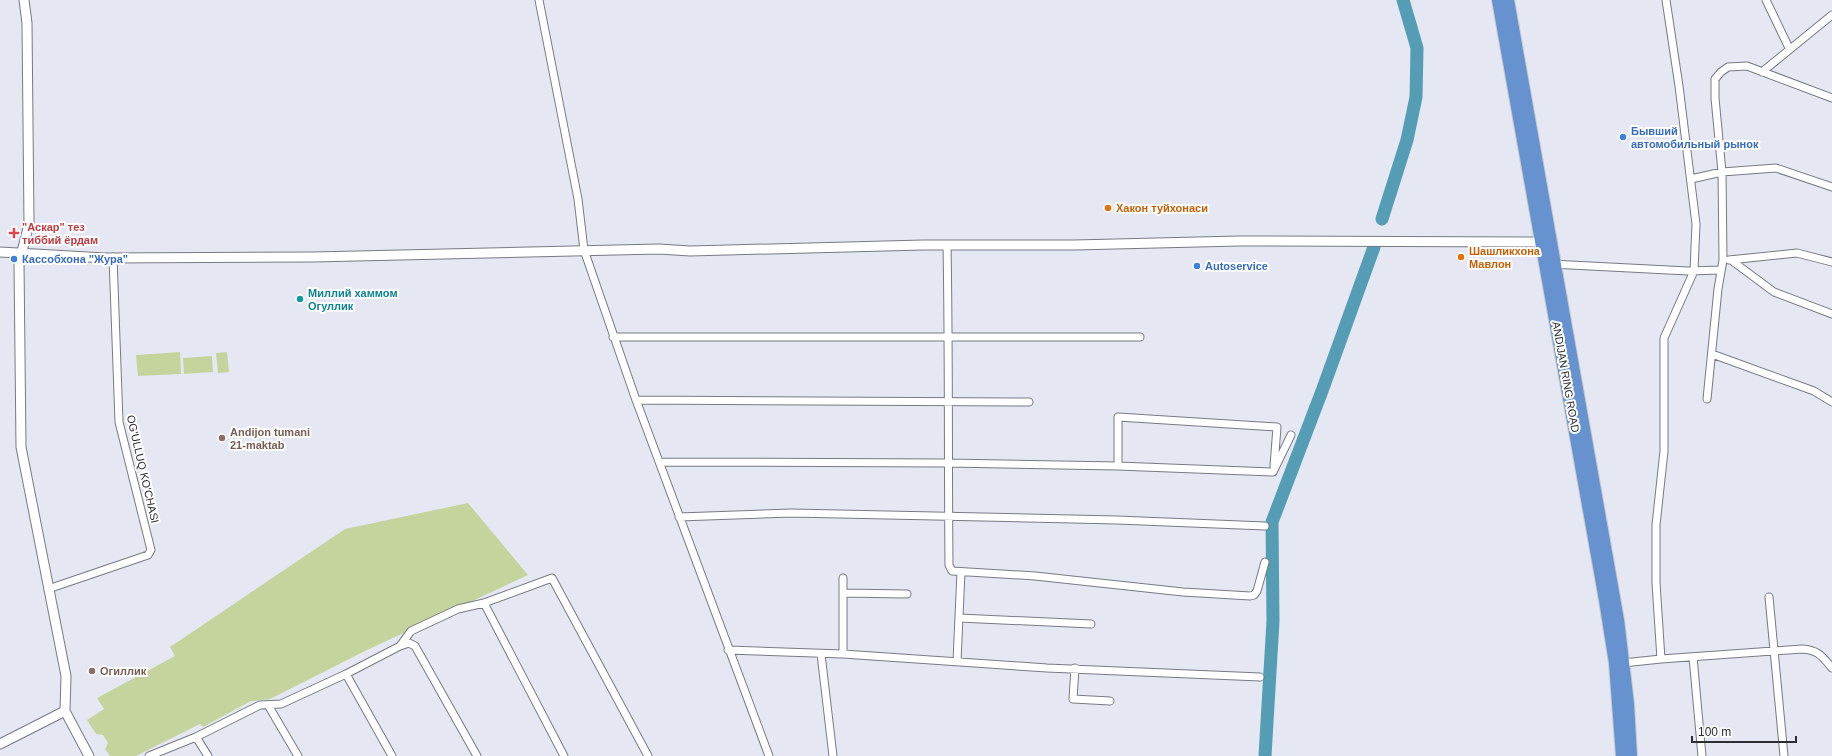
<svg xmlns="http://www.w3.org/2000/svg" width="1832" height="756" font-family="Arial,sans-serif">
	<rect width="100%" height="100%" fill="#e5e8f3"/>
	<!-- green -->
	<path fill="#c5d49d" d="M 180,352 L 181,374 L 138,376 L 136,355 Z
		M 227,352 L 229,372 L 218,373 L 216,353 Z
		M 212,356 L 213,372 L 184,374 L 183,358 Z
		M 468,503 L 528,575 L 367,650 L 270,699 L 251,701 L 203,727 L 200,724 L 136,756 L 110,756 L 105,749 L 108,743 L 103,735 L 96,734 L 87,720 L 104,709 L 97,698 L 175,656 L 170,647 L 345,529 Z"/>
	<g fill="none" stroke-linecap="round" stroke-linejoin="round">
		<!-- river -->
		<path stroke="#559db4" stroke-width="13" d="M 1382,219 L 1407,140 L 1416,97 L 1417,48 L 1403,0
			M 1265,756 L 1273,621 L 1272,522 L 1322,391 L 1374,247"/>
		<!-- street casing -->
		<g stroke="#767a83" stroke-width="9">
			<path id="street" d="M 539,0 L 578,199 L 584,250 L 636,400 L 769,756
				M 1766,0 L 1789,48
				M 1762,72 L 1832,15
				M 1691,179 L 1722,172 L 1776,168 L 1832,187
				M 947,245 C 949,352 948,459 949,565 L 952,571 L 1035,576 L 1183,592 L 1250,596 L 1254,595 L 1257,591 L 1265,562
				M 1729,260 L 1797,253 L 1832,262
				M 1731,260 L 1774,292 L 1832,314
				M 1551,264 L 1688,271 L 1721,270
				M 613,337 L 1140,337
				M 1712,354 L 1814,391 L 1832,402
				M 1707,399 L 1718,289 L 1723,260 L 1722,172 L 1715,98 L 1715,79 L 1721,72 L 1728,67 L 1747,66 L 1832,98
				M 636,400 L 1029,402
				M 660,462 L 948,463 L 1118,466 L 1273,472 L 1291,435
				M 1118,466 L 1118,417 L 1277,427 L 1274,466
				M 679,517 L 792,513 L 1117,520 L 1265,526
				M 48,589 L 148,555 L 151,550 L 119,422 L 113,257
				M 843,593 L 907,594
				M 1769,597 L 1784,756
				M 484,603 L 564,756
				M 959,618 L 1091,624
				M 400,646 L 409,643 L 415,646 L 477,756
				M 728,650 L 843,654 L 1047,668 L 1260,677
				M 821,654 L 833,756
				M 843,654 L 843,578
				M 1693,657 L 1702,756
				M 1661,659 L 1656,583 L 1656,525 L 1664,451 L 1664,338 L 1694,271 L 1696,224 L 1679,86 L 1666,0
				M 957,661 L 961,572
				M 1623,663 L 1661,659 L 1802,649 C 1818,650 1822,656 1832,668
				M 1075,668 L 1073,699 L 1110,701
				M 346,674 L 392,756
				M 268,705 L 298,756
				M 196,737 L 208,756
				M 149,756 L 196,737 L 260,705 L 281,704 L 346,674 L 400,646 L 411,631 L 458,609 L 484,603 L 552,578 L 648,756"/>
		</g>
		<!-- secondary casing -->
		<g stroke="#767a83" stroke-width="11">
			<path id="secondary" d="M 24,0 L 27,23 L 29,224 L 19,263 L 21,447 L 66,676 L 65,711 L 89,756
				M 0,252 L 105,258 L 313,257 L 659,249 L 690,251 L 923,245 L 1074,245 L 1239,241 L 1546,242
				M 0,744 L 65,711"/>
		</g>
		<!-- highway casing -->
		<g stroke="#c8c8c9" stroke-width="14">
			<path id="highway" d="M 1498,0 L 1605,600 L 1615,663 L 1622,756
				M 1508,0 L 1618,620 L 1628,704 L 1631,756"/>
		</g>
		<!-- street -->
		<use href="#street" stroke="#fff" stroke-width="7"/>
		<!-- secondary -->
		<use href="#secondary" stroke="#fff" stroke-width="9"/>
		<!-- highway -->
		<use href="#highway" stroke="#6693d0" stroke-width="12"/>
	</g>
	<!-- markers -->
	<g fill="#3f7fe0" stroke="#fff" stroke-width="1.5">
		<circle cx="1623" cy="137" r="4"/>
		<circle cx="14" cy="259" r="4"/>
		<circle cx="1197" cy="266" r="4"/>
	</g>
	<g fill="#e8710a" stroke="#fff" stroke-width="1.5">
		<circle cx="1108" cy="208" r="4"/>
		<circle cx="1461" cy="257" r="4"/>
	</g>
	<path fill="#e0444e" stroke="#fff" stroke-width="1.5" d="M12 227h4v4h4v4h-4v4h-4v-4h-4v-4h4z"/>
	<circle fill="#0f9aa8" stroke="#fff" stroke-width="1.5" cx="300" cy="299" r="4"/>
	<g fill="#8d6e63" stroke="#fff" stroke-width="1.5">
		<circle cx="222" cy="438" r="4"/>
		<circle cx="92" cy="671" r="4"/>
	</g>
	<g text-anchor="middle" stroke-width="4" stroke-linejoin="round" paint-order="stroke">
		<!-- shop labels -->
		<g font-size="11" font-weight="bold" fill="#366cbe" stroke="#fff" text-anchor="start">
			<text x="1631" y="135">Бывший<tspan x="1631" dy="13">автомобильный рынок</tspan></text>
			<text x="22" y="263">Кассобхона "Жура"</text>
			<text x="1205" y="270">Autoservice</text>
		</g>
		<!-- food labels -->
		<g font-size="11" font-weight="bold" fill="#c56008" stroke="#fff" text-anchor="start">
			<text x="1116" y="212">Хакон туйхонаси</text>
			<text x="1469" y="255">Шашликхона<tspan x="1469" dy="13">Мавлон</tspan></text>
		</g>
		<!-- health labels -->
		<g font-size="11" font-weight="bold" fill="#be3a42" stroke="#fff" text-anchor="start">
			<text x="22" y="231">"Аскар" тез<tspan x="22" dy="13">тиббий ёрдам</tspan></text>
		</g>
		<!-- culture labels -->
		<g font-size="11" font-weight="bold" fill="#0d838f" stroke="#fff" text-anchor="start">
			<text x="308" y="297">Миллий хаммом<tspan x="308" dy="13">Огуллик</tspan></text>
		</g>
		<!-- street labels -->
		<g font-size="11" fill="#2c2d31" stroke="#fff">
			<text transform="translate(1566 377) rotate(80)" y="4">ANDIJAN RING ROAD</text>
			<text transform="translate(143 469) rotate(77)" y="4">OG'ULLUQ KO'CHASI</text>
		</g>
		<!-- education labels -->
		<g font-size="11" font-weight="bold" fill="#785e54" stroke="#fff" text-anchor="start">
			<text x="230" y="436">Andijon tumani<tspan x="230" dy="13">21-maktab</tspan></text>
			<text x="100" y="675">Огиллик</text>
		</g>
	</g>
	<!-- scale -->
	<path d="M1692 736v6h104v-6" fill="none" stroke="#2c2d31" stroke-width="2"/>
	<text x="1698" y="736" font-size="12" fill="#2c2d31" stroke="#ffffff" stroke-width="3" paint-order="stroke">100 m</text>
</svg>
